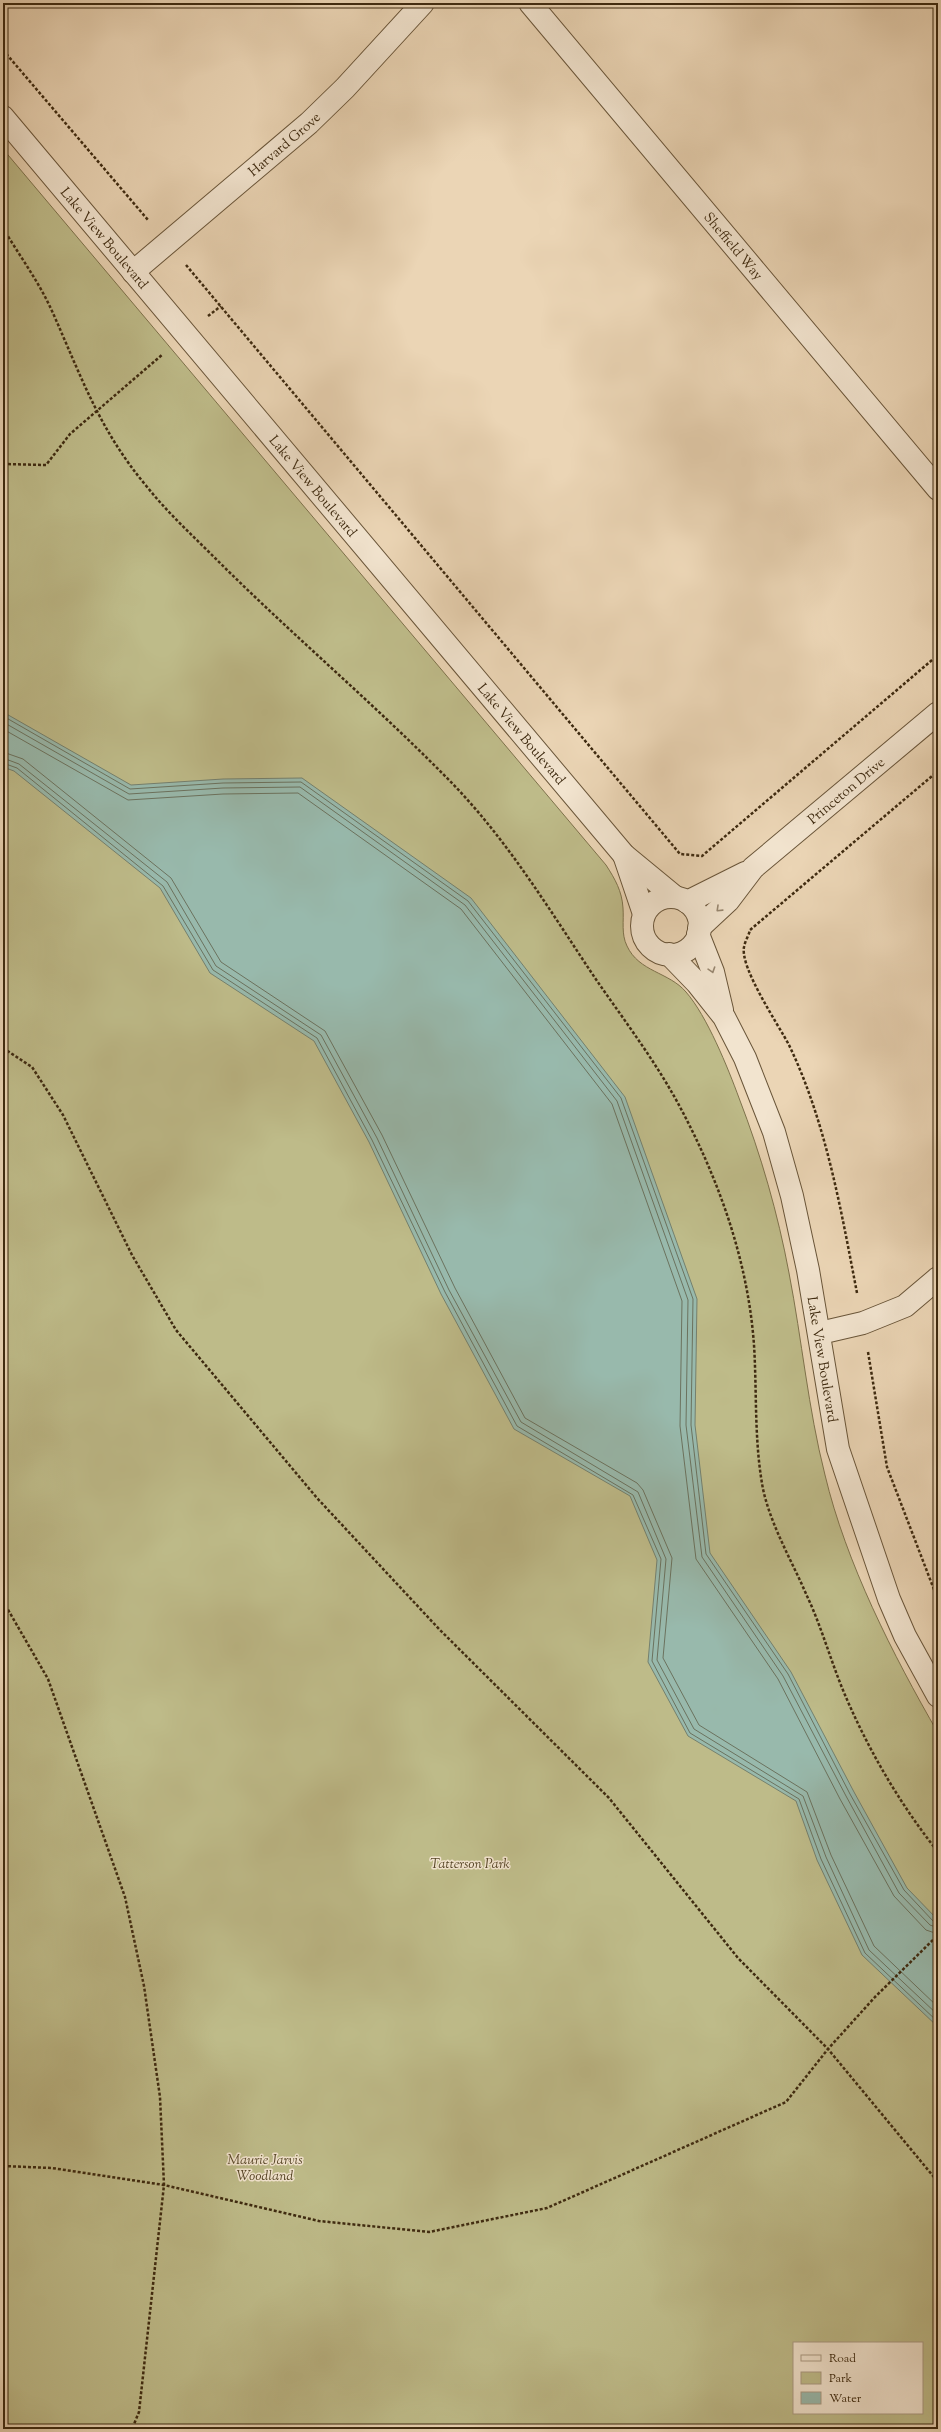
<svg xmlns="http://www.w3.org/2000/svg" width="941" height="2432" font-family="'Sorts Mill Goudy',serif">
	<rect width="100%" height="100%" fill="#ebd5b5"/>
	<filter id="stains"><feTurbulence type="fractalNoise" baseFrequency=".005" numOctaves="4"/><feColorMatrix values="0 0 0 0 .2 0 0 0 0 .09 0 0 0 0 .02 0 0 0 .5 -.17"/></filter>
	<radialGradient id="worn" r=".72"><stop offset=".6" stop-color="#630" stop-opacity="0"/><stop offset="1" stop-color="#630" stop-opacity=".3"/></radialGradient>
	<!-- green -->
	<path fill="#bebb89" stroke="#7e724c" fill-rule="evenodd" d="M 3,149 L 606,865 C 615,879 622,891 623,908 C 624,921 621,934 627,946 C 639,972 669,972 686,992 C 707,1016 728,1068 739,1098 C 761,1155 778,1214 789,1273 C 802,1340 808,1408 825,1475 C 846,1563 893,1655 938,1733 L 938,2429 L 3,2429 ZM 794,2343 L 922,2343 L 922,2413 L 794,2413 Z"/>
	<!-- water -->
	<path fill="#98b9ac" stroke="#74806e" d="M 3,712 L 131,785 L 223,779 L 302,778 L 471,898 L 625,1097 L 697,1299 L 695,1425 L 710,1553 L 791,1672 L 854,1792 L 907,1888 L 938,1920 L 938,2027 L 862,1955 L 817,1860 L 796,1801 L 688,1736 L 648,1662 L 657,1560 L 630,1496 L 514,1429 L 441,1294 L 369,1142 L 314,1041 L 210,973 L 160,888 L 14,771 L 3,767 Z"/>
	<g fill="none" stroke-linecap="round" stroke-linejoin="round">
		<!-- shore -->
		<path stroke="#6b725e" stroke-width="1" d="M 3,716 L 130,789 L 223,783 L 301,782 L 468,901 L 621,1098 L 693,1299 L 691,1425 L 706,1554 L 788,1674 L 850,1794 L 904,1890 L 934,1922 L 938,1923
			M 3,722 L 129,794 L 223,788 L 300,787 L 465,905 L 617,1101 L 688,1300 L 686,1425 L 702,1557 L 783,1676 L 846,1796 L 899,1893 L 930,1925 L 938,1928
			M 3,729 L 128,800 L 223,794 L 298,793 L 461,909 L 612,1104 L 682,1301 L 680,1426 L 696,1559 L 778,1679 L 840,1799 L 894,1896 L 926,1930 L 938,1934
			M 3,752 L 23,759 L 171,878 L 221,962 L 325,1031 L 382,1135 L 455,1288 L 525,1418 L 637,1483 L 643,1490 L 672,1558 L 663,1658 L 699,1725 L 807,1792 L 831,1855 L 874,1946 L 938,2007
			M 3,758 L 19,764 L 167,882 L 216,966 L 321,1035 L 377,1138 L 449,1290 L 521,1422 L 638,1492 L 666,1559 L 657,1660 L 694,1729 L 803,1796 L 826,1857 L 869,1950 L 938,2015
			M 3,763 L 17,768 L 163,886 L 213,970 L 317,1038 L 372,1140 L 445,1292 L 517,1426 L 633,1495 L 661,1559 L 652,1661 L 690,1733 L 799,1799 L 821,1859 L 865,1953 L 938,2022"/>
		<!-- minor casing -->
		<g stroke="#695539" stroke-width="24">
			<g id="minor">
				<path id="s1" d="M 530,3 L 938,489"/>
				<path id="s2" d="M 3,117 L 624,855 L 675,897"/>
				<path id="s3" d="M 133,272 L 309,123 L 345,88 L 423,3"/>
				<path d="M 624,855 L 644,914"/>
				<circle cx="671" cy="926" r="29"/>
				<path d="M 687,902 L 745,873"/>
				<path id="s4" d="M 699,928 L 728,901 L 753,868 L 938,713"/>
				<path d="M 698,934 L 713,972 L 722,1010"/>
				<path id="s5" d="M 669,954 L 697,983 L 724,1017 L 745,1058 L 774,1132 L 792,1196 L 808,1270 L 838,1449 L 889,1599 L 905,1636 L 938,1696"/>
				<path d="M 820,1333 L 863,1323 L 905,1306 L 938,1278"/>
			</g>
		</g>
		<!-- path -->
		<path stroke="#3e2a10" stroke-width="2.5" stroke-dasharray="3 2" stroke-linecap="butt" d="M 3,50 L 148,220
			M 3,228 C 19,255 39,282 52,311 C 82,378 99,430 148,488 C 168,513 192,535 215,558 C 290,633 371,701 446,777 C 505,836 549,909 595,978 C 624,1020 656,1062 680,1107 C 719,1180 748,1261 754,1345 C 757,1393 754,1441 763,1489 C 771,1526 792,1561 807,1596 C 822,1628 831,1662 845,1695 C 869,1751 900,1804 938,1852
			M 186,265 L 680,854 L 702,856 L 938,655
			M 208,316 L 221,306
			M 3,464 L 46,465 L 70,434 L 163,354
			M 3,1048 L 32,1067 L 63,1115 L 132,1255 L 176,1330 L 317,1498 L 439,1629 L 609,1798 L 738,1958 L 828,2049 L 938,2182
			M 857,1293 C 841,1210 826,1122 789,1045 C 778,1024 740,968 744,947 C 745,941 749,935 750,930 L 938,771
			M 868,1352 L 887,1467 L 938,1600
			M 3,1601 L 48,1679 L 125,1897 L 144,1986 L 160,2097 L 164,2185 L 139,2412 L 132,2429
			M 3,2166 L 52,2168 L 164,2185 L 319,2221 L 429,2232 L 547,2208 L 786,2102 L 828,2049 L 875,1997 L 938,1935"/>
		<!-- minor -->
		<use href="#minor" stroke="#f2e4cf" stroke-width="22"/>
	</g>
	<!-- one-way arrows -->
	<defs><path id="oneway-chevron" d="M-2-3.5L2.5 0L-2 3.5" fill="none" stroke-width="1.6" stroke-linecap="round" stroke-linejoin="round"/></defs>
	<g stroke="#988770">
		<use href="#oneway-chevron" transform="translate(719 909) rotate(136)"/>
		<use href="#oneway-chevron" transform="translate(712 970) rotate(72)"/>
	</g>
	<g text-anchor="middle" stroke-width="3" stroke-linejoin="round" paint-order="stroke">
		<!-- street labels -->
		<g font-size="14" fill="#3e2a10" stroke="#f2e4cf">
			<text dy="5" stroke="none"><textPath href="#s3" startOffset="198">Harvard Grove</textPath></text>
			<text dy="5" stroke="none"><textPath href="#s2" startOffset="158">Lake View Boulevard</textPath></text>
			<text dy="5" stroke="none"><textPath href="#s1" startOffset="317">Sheffield Way</textPath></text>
			<text dy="5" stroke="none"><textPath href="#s2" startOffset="482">Lake View Boulevard</textPath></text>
			<text dy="5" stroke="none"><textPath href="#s2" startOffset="806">Lake View Boulevard</textPath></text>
			<text dy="5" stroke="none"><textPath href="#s4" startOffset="202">Princeton Drive</textPath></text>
			<text dy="5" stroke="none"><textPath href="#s5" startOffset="442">Lake View Boulevard</textPath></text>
		</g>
		<!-- park labels -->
		<g font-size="14" font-style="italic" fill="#584728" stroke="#f2e4cf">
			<text x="470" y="1868">Tatterson Park</text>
			<text x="265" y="2164">Maurie Jarvis<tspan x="265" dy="16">Woodland</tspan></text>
		</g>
	</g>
	<!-- margin -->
	<rect width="941" height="2432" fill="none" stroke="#ebd5b5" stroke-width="16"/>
	<rect x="4" y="4" width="933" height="2424" fill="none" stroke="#3e2a10" stroke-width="2"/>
	<rect x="8" y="8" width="925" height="2416" fill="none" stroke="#3e2a10"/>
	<!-- legend -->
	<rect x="793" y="2342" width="130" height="72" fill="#f2e4cf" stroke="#aa9a83"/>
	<rect x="801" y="2355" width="20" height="6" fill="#f2e4cf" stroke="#aa9a83"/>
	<text x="829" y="2362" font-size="12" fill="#3e2a10">Road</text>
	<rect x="801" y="2372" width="20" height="12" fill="#bebb89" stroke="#aa9a83"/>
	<text x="829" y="2382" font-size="12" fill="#3e2a10">Park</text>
	<rect x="801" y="2392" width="20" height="12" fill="#98b9ac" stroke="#aa9a83"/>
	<text x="829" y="2402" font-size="12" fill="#3e2a10">Water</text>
	<rect width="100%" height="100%" filter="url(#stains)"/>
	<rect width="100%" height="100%" fill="url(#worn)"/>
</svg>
